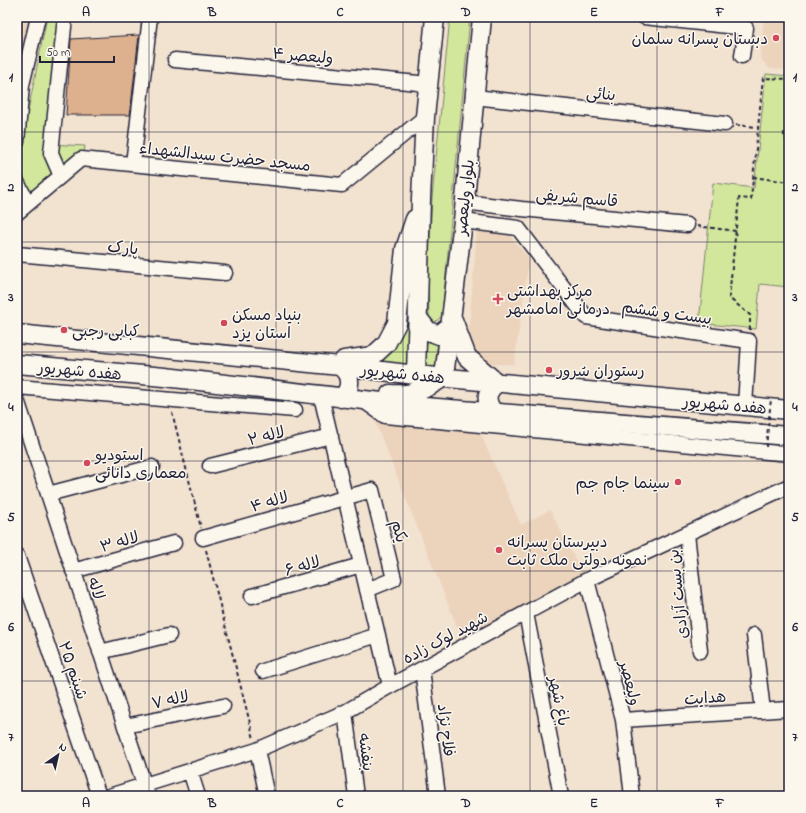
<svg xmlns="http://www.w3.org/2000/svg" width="806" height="813" font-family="'Indie Flower','Playpen Sans Arabic',sans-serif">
	<rect width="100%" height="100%" fill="#f2e2d0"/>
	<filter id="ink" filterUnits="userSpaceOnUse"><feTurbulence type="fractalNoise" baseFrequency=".025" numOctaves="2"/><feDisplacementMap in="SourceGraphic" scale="8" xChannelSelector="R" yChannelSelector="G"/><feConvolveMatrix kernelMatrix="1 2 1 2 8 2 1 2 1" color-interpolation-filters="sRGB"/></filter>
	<g filter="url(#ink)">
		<!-- built -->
		<path fill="#ecd3bc" d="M 17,17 L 34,17 L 17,87 Z
			M 758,17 L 789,17 L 789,70 L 770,69 L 760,58 L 764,18 Z
			M 477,231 L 509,235 L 529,259 L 514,364 L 486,364 L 474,355 L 468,340 Z
			M 375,421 L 478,428 L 521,525 L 550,510 L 583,574 L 462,639 Z"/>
		<!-- green -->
		<path fill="#d2e79c" stroke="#7a846c" d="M 47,17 L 59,17 L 49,144 L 85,146 L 84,152 L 17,202 L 17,120 L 26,121 Z
			M 450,17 L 470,17 L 442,316 L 435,322 L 429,317 L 428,274 L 432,198 Z
			M 766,74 L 789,76 L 789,287 L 760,284 L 756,329 L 699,323 L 713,183 L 754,188 Z
			M 409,283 L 413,285 L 407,369 L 375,362 Z
			M 427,340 L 438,340 L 435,368 L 425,371 Z"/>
		<!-- building -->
		<path fill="#ddb18e" stroke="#22223b" d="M 139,35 L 130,115 L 66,115 L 71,39 Z"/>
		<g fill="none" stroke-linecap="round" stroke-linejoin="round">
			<!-- minor casing -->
			<g stroke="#22223b" stroke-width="17">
				<path id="minor" d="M 644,17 L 746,28 L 742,56
					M 175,60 L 429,84
					M 474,97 L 725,124
					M 17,142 L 22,85 L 38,17
					M 133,164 L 150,17
					M 61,176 L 51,153 L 65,17
					M 17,182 L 28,203
					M 464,202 L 522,209 L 687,225
					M 17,213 L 81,159 L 342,185 L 425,117
					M 463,221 L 518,228 L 586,317 L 749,341 L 745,406
					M 17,254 L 225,273
					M 17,387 L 295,410
					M 321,396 L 390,686
					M 17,400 L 148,796
					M 364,401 L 385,416 L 789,454
					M 210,466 L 331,436
					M 48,494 L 152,467
					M 687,534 L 700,651
					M 203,538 L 372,490 L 394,579 L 367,590
					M 17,556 L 99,796
					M 73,571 L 174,543
					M 587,580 L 623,720 L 632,796
					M 252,596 L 361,565
					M 526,613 L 561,796
					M 754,635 L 763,711
					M 100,652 L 169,635
					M 422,669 L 438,796
					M 263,671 L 378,635
					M 345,712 L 356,796
					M 623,720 L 789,709
					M 125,726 L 223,706
					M 257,750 L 267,796
					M 190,771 L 198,796
					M 109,796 L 257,750 L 345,712 L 390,686 L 587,580 L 789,486"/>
			</g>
			<!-- major casing -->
			<g stroke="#22223b" stroke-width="21">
				<path id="major" d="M 418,318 L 428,331 L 439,335 L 450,326
					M 453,320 L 467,357 L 497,383 C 485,392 485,401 494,413
					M 17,334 L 340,366 L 416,375 L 789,410
					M 344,360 L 373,356 L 386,344 L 397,323 L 405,249 L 415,219
					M 17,364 L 165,377 L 425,407 L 789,436
					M 340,366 C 352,375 352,389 341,398
					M 424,384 L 416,375 L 421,199 L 425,117 L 435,17
					M 390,394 C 414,396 424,390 444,377 L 463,221 L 482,17"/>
			</g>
			<!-- path -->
			<path stroke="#22223b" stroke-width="2" stroke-dasharray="4 3" stroke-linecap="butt" d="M 736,125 L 757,127
				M 789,128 L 784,131 L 784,137 L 789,143
				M 753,177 L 789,182
				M 787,182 L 789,161
				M 697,226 L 736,231
				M 750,330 L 750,315 L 729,298 L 739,198 L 751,199 L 763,78 L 789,79
				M 172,412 L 201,528
				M 206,550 L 254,739"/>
			<!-- minor -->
			<use href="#minor" stroke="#fbf7ec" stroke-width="14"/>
			<!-- major -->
			<use href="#major" stroke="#fbf7ec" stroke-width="18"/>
			<!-- path-bridge -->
			<path stroke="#22223b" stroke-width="2" stroke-dasharray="4 3" stroke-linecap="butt" d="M 766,447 L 771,399"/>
		</g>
	</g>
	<!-- grid -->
	<path fill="none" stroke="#22223b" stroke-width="1" stroke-opacity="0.55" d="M 149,17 L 149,796M 276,17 L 276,796M 403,17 L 403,796M 530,17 L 530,796M 657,17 L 657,796M 17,132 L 789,132M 17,242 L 789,242M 17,352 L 789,352M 17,461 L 789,461M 17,571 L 789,571M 17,681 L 789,681"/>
	<!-- markers -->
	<g fill="#d1495b" stroke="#fbf7ec" stroke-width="1.5">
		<circle cx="776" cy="38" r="4"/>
		<path d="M496 293h4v4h4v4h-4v4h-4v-4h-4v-4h4z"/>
		<circle cx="224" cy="323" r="4"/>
		<circle cx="64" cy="330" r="4"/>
		<circle cx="549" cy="370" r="4"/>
		<circle cx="87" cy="463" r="4"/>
		<circle cx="678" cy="482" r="4"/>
		<circle cx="499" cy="550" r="4"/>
	</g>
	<g text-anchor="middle" stroke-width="3" stroke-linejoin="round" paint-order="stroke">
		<!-- poi labels -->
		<g font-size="16" fill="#22223b" stroke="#fbf7ec" text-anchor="start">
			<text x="768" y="44" text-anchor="end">دبستان پسرانه سلمان</text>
			<text x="507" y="296">مرکز بهداشتی<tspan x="507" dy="18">درمانی امامشهر</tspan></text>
			<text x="232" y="320">بنیاد مسکن<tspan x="232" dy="18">استان یزد</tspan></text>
			<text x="72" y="336">کبابی رجبی</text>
			<text x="557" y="376">رستوران سُرور</text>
			<text x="95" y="460">استودیو<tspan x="95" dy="18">معماری دانائی</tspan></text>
			<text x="670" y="488" text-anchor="end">سینما جام جم</text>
			<text x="507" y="547">دبیرستان پسرانه<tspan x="507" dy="18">نمونه دولتی ملک ثابت</tspan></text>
		</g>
		<!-- street labels -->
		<g font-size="16" fill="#22223b" stroke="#fbf7ec">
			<text transform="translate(303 55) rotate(5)" y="6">ولیعصر ۴</text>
			<text transform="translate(601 93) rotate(6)" y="6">بنائی</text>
			<text transform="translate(225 156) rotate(6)" y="6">مسجد حضرت سیدالشهداء</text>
			<text transform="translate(464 197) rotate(-84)" y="6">بلوار ولیعصر</text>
			<text transform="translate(577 197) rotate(5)" y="6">قاسم شریفی</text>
			<text transform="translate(123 247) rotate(5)" y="6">پارک</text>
			<text transform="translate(667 312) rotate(8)" y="6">بیست و ششم</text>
			<text transform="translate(80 370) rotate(5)" y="6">هفده شهریور</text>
			<text transform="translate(403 373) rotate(6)" y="6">هفده شهریور</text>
			<text transform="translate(725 404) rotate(5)" y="6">هفده شهریور</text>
			<text transform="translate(266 435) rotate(-14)" y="6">لاله ۲</text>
			<text transform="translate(269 501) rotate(-16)" y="6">لاله ۴</text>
			<text transform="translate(400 531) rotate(76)" y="6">یکم</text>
			<text transform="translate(119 541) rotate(-16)" y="6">لاله ۳</text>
			<text transform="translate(302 565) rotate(-16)" y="6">لاله ۶</text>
			<text transform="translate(97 588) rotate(72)" y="6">لاله</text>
			<text transform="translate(677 594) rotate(-96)" y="6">بن بست آزادی</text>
			<text transform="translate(445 637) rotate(-28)" y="6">شهید لوک زاده</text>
			<text transform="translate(74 670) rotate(71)" y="6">شبنم ۲۵</text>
			<text transform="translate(631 683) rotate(76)" y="6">ولیعصر</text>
			<text transform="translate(705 697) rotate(-4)" y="6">هدایت</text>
			<text transform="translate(170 699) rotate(-12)" y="6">لاله ۷</text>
			<text transform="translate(560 701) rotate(79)" y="6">باغ شهر</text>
			<text transform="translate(447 730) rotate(83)" y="6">فلاح نژاد</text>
			<text transform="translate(367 752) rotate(83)" y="6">بنفشه</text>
		</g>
	</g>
	<!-- margin -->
	<rect width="806" height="813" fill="none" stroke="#fbf7ec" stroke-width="44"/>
	<!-- north arrow -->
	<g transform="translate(58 755) rotate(34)" stroke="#fbf7ec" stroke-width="3" paint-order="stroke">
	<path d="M0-3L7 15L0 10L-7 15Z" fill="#22223b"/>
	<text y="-6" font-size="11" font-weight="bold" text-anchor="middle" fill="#22223b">N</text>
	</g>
	<!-- scale -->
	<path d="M40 56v6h74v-6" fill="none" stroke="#22223b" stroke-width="2"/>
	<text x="46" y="56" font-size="12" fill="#22223b" stroke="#fbf7ec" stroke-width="3" paint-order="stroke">50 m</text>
	<rect x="22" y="22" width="762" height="769" fill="none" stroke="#22223b" stroke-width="1.5"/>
	<g font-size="13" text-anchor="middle" font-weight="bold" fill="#22223b">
		<text x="86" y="16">A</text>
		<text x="212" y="16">B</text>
		<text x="340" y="16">C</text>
		<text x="466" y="16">D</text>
		<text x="594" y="16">E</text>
		<text x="720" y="16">F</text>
		<text x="11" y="81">1</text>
		<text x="795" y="81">1</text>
		<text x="11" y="191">2</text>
		<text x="795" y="191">2</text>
		<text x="11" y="301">3</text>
		<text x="795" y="301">3</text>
		<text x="11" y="411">4</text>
		<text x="795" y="411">4</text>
		<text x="11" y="521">5</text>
		<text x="795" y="521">5</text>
		<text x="11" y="631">6</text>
		<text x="795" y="631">6</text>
		<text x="11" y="741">7</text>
		<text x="795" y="741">7</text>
		<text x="86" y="807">A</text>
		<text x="212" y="807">B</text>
		<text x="340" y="807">C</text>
		<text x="466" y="807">D</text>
		<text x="594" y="807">E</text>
		<text x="720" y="807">F</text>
	</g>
</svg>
